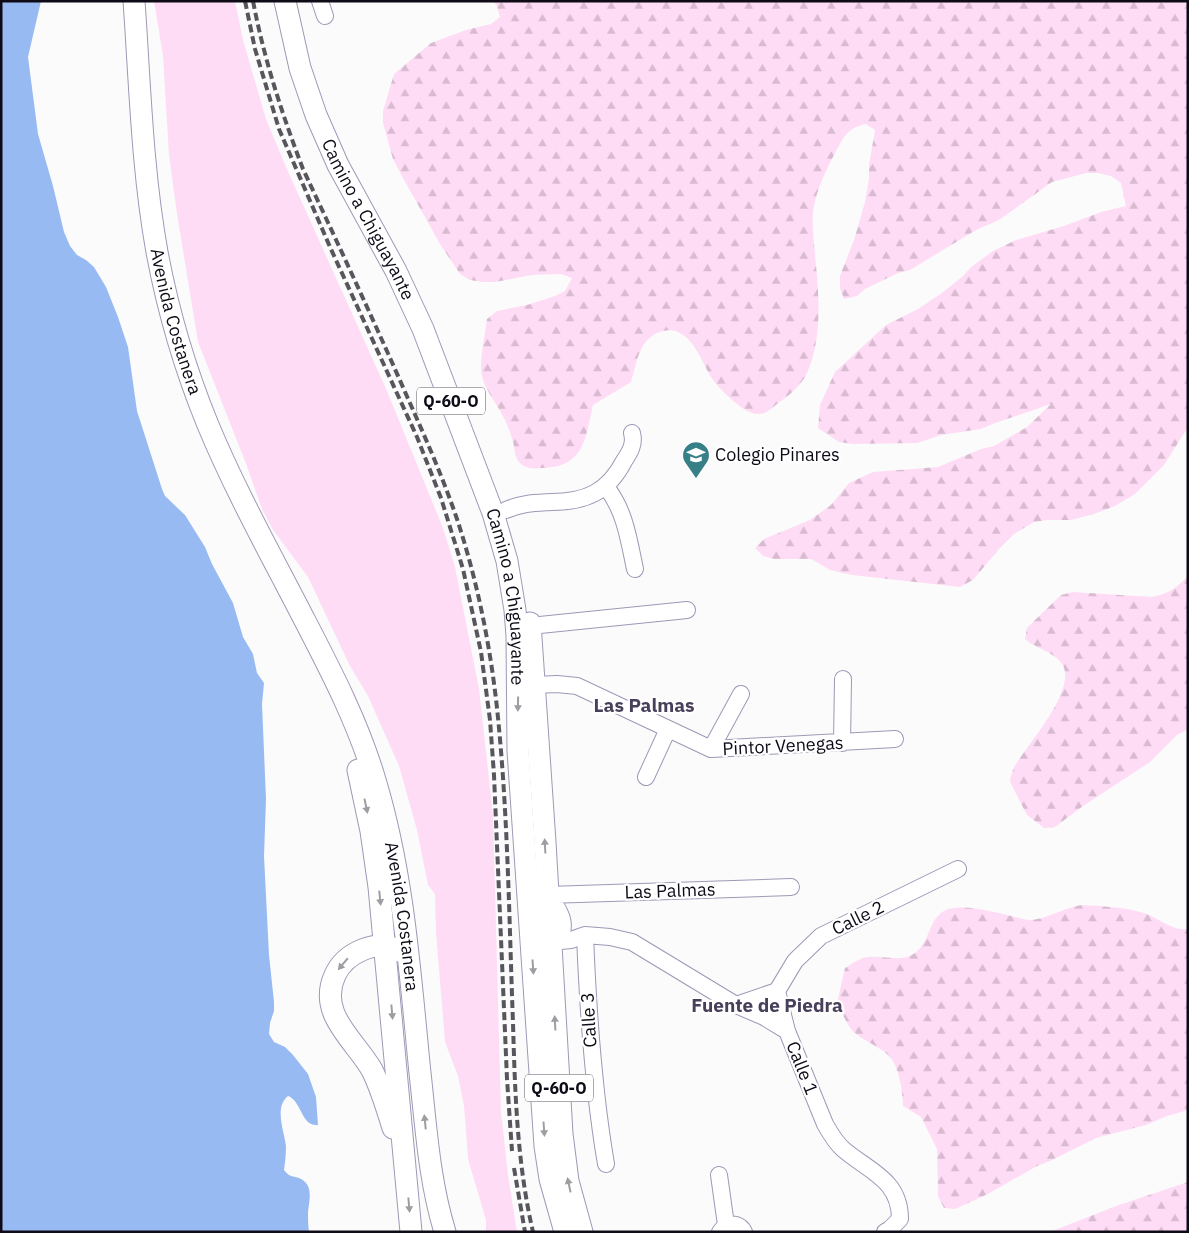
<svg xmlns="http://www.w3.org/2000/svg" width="1189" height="1233" font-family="'IBM Plex Sans',sans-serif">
	<defs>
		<pattern id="forest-firs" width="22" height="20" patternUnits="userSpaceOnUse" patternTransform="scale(1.25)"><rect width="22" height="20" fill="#ffdcf5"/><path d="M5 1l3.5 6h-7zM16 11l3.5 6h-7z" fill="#d9bbd1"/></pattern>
	</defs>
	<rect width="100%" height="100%" fill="#fbfbfb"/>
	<!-- green -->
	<path fill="#ffdcf5" d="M 154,1 L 235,1 L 243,40 L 266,119 L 286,167 L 387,391 L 443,528 L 455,567 L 479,689 L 493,815 L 501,1112 L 508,1175 L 517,1232 L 486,1232 L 486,1220 L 468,1159 L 464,1106 L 458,1076 L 445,1042 L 436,933 L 435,894 L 428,885 L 417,830 L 399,766 L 368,696 L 350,666 L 308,577 L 273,530 L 262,509 L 245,461 L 198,342 L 177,214 L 169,155 L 163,56 Z"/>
	<!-- forest -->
	<path fill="url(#forest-firs)" d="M 493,1 L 1188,1 L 1188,427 L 1164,465 L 1135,494 L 1115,506 L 1094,514 L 1071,520 L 1047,520 L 1034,522 L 1014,534 L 998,550 L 973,580 L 960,587 L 852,575 L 830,570 L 811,559 L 774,559 L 763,556 L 755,548 L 764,539 L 810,520 L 831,505 L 849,483 L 860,478 L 873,472 L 938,467 L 981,449 L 994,446 L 1027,427 L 1051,404 L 995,423 L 981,429 L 941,435 L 917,443 L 852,444 L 839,442 L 818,428 L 820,405 L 835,372 L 886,325 L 918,309 L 942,293 L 963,276 L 971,267 L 993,251 L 1016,240 L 1064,226 L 1101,212 L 1126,206 L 1121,183 L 1111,176 L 1097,173 L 1086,173 L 1052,182 L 999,220 L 976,230 L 910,270 L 898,273 L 865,289 L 857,296 L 844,299 L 840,288 L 840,276 L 854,240 L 865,202 L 869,178 L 869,165 L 875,130 L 866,124 C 847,128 844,137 835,153 C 827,168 817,189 814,206 C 811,222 814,239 815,255 C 819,292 823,341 806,375 C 800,387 787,397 777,404 C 771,409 765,415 757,414 C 744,414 718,388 711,377 C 700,359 690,325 663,331 C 639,337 637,362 631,382 L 593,405 C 585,439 585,467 542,468 C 534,469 526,469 520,463 C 514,458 515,448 513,442 C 511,435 508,426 505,420 C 498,404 481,387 481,368 C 481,352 485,335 487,319 L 497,311 L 527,305 L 555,296 L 565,291 L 572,278 L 561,274 L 532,275 L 495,282 L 483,282 L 470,280 L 460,274 L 440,244 L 403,178 L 393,159 L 383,123 L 383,111 L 394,74 L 431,43 L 466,30 L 491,24 L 500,17 L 497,6 Z
		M 1188,576 L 1188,729 L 1177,735 L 1150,762 L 1083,806 L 1055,827 L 1044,828 L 1027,815 L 1010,782 C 1011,774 1013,768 1018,761 C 1030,742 1078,687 1062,664 C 1053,651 1036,649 1025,639 L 1027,628 L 1035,620 L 1061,595 L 1073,592 L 1152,597 C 1170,593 1175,589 1188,576 Z
		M 1081,905 C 1102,906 1123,907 1144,913 C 1159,918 1171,931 1188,929 L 1188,1110 L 1167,1116 L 1146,1125 L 1096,1138 L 1050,1161 L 1037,1166 L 988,1194 L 955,1209 L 944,1208 L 938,1196 L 937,1149 L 921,1117 L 903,1106 C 903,1093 899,1067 890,1057 C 881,1047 866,1042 855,1033 C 849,1029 841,1011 837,1003 L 845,968 C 852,964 861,957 869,957 C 881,956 896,960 907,957 C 931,949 926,921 944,911 C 958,902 999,913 1015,917 C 1019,918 1025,920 1030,920 C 1047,919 1064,908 1081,905 Z
		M 1188,1182 L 1188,1232 L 1050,1232 L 1116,1206 Z"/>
	<!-- water -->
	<path fill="#98baf3" d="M 1,1 L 41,1 L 28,57 L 38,134 L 53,186 L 64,232 L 70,246 L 77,255 L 86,260 L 94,267 L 106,287 L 118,317 L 128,347 L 137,411 L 162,489 L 165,496 L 185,515 L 205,547 L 212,564 L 233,603 L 243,637 L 253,654 L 257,673 L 264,683 L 262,704 L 266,799 L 264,856 L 269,955 L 274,1002 L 274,1011 L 270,1023 L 269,1034 L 274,1042 L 285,1047 L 293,1055 L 308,1074 L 316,1097 L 318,1125 C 301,1127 302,1101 288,1096 C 274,1107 284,1131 286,1146 C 286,1154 285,1163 284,1170 C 291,1179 294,1175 301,1179 C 314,1186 309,1201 308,1212 C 308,1218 308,1225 309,1232 L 1,1232 Z"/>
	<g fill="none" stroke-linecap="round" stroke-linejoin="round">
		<!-- minor casing -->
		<g stroke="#a097b6" stroke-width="18">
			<path id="minor" d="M 320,1 L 325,16
				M 606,487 C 625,510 629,541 635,569
				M 506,510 C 522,503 535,503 551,502 C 586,502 608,492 624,461 C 630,452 635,444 632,433
				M 530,626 L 687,610
				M 535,685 L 557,684 L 577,686 L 711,749 L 895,739
				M 842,743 L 843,679
				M 711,749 L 741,694
				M 646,777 L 668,729
				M 548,895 L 791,887
				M 548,895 C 559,909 570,925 557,941
				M 585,935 C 588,1012 593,1088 606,1164
				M 550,942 L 571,940 L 585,935 L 610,937 L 632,942 L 736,1005 L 764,1017 L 787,1031 L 825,1124 C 830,1133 835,1142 843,1149 C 868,1171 900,1179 900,1219 L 890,1229 L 885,1232
				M 777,991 L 787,1031
				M 736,1005 L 777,991 L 795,961 L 821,936 L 958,869
				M 719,1175 L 726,1225
				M 720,1232 L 726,1225 C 734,1224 740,1224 744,1232"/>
		</g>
		<!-- major casing -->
		<g stroke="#a097b6" stroke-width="23">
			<g id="major">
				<path id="s1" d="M 134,1 C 140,85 142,169 157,252 C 168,311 185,369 208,425 C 235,490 270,553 302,615 C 330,669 358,722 375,780 C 404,876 410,974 420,1073 C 426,1126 429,1180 445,1232"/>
				<path id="s2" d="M 285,1 L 300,68 L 316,115 L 338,165 L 396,271 L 423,329 L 493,513 L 507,561 L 515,610 L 517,636 L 518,751 L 545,1146 L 550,1179 L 565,1232"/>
				<path d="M 530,623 L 545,842 L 562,1134 L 568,1181 L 582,1232"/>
				<path d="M 358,770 L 371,831 L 379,887 L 411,1232"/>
				<path d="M 393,1128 C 387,1108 381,1088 372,1070 C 355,1040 317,1014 335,975 C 340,964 350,955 362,950 C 374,945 388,944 399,951"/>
			</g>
		</g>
		<!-- minor -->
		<use href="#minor" stroke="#fff" stroke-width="16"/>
		<!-- major -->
		<use href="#major" stroke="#fff" stroke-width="21"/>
		<!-- rail -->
		<path stroke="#58565d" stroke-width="4" stroke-dasharray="8 4" stroke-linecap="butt" d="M 245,1 L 255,49 L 279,129 L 330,247 L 417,437 L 441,498 L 463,569 L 481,652 L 490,720 L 494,775 L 507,1079 L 512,1151
			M 253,1 C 264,59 282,114 303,169 C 339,246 375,323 409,401 C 426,439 443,478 457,519 C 477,580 490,644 497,708 C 508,812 509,918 513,1023 C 515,1093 517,1163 533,1232
			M 514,1168 L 525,1232"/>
	</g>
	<!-- one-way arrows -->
	<defs><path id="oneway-solid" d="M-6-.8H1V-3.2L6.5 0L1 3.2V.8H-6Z" transform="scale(1.25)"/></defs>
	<g fill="#9f9da2">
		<use href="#oneway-solid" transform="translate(518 704) rotate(91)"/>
		<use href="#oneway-solid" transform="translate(366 806) rotate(78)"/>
		<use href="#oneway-solid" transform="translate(545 846) rotate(-93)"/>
		<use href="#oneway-solid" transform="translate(380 898) rotate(84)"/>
		<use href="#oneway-solid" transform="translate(343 964) rotate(130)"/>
		<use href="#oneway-solid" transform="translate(533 967) rotate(86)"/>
		<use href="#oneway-solid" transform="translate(392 1012) rotate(85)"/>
		<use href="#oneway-solid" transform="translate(555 1023) rotate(-93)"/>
		<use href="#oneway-solid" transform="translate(425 1122) rotate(-96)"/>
		<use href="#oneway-solid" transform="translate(544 1129) rotate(86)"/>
		<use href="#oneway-solid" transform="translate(569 1185) rotate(-102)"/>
		<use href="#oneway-solid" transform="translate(409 1205) rotate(85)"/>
	</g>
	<!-- icons -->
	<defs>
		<g id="school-pin" transform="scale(1.4375)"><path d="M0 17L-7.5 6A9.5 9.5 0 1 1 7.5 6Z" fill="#388088" stroke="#fff"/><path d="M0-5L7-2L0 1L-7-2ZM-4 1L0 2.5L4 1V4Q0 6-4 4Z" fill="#fff"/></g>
	</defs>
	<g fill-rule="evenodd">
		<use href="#school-pin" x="696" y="455"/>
	</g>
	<g text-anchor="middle" stroke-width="4.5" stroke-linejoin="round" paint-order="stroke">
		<!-- shield labels -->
		<g fill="#fff" stroke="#56545c" stroke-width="1">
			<rect x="417" y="387.5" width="68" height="27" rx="4"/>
			<rect x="525" y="1074.5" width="68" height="27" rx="4"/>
		</g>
		<g font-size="16" font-weight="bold" fill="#0e0b16">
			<text x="451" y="407">Q-60-O</text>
			<text x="559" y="1094">Q-60-O</text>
		</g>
		<!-- street labels -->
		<g font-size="18" fill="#0e0b16" stroke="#fff">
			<text dy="6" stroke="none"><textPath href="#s2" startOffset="235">Camino a Chiguayante</textPath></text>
			<text dy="6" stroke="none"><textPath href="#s1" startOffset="324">Avenida Costanera</textPath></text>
			<text dy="6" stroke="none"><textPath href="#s2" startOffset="640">Camino a Chiguayante</textPath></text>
			<text transform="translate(783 746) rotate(-3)" y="6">Pintor Venegas</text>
			<text transform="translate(670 891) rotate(-2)" y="6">Las Palmas</text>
			<text dy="6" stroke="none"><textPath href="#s1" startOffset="965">Avenida Costanera</textPath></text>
			<text transform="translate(858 918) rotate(-26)" y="6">Calle 2</text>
			<text transform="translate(589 1020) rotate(-93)" y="6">Calle 3</text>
			<text transform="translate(802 1068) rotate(68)" y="6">Calle 1</text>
		</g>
		<!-- poi labels -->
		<g font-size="18" fill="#0e0b16" stroke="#fff" text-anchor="start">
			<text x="715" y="461">Colegio Pinares</text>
		</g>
		<!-- neighbourhood labels -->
		<g font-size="19" font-weight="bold" fill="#48405a" stroke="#fff">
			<text x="644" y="712">Las Palmas</text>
			<text x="767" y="1012">Fuente de Piedra</text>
		</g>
	</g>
	<!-- border -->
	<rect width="1189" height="1233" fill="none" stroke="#0e0b16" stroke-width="5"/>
</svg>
